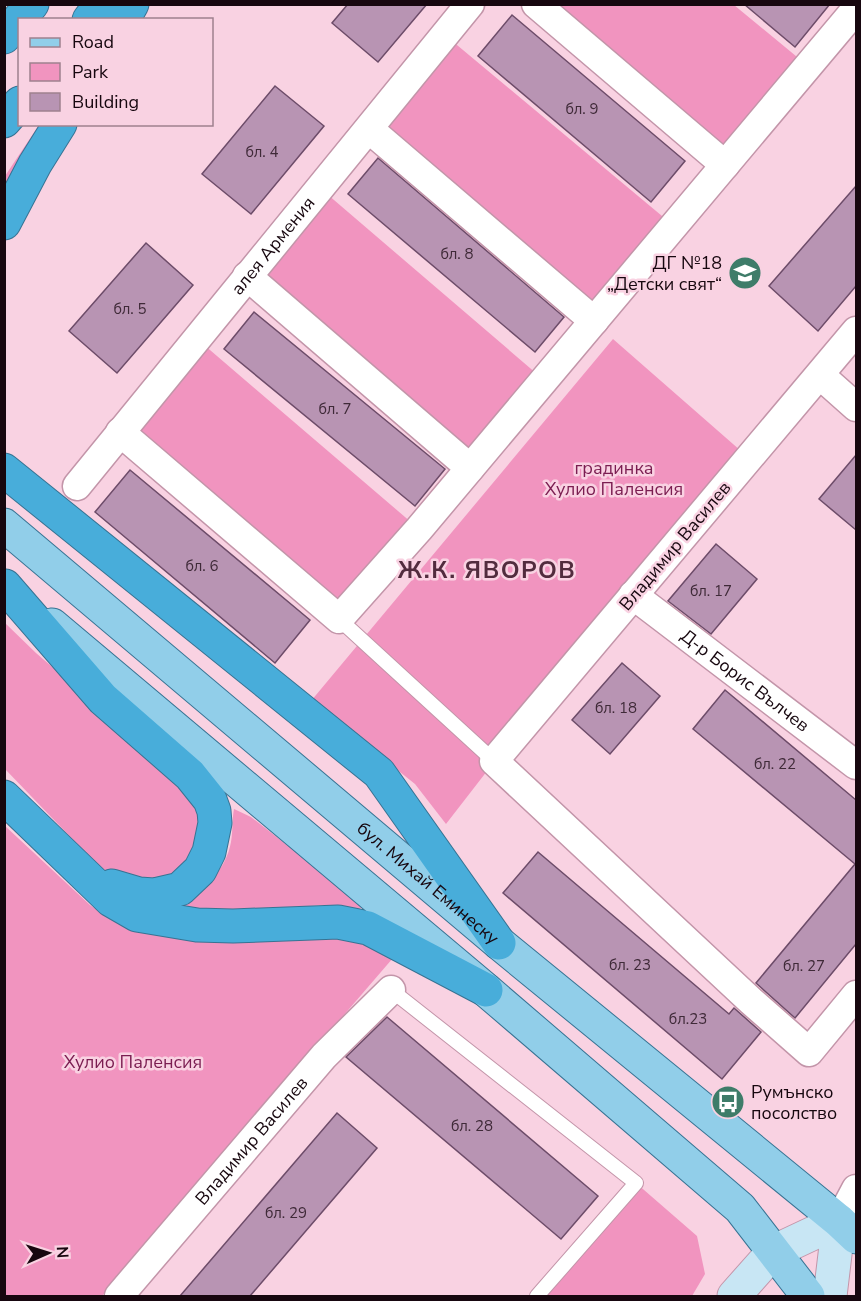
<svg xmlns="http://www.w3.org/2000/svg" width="861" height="1301" font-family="'Nunito Sans',sans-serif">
	<rect width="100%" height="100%" fill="#f9d2e2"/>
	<!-- green -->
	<path fill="#f194bf" d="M 536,5 L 734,5 L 808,66 L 725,165 Z
		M 445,35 L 674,226 L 594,321 L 369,129 Z
		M 39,125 L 45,125 L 5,195 L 5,176 Z
		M 320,188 L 544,380 L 470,468 L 247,276 Z
		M 196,338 L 419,529 L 339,619 L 120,432 Z
		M 613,339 L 749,458 L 508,744 L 446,824 L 415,784 L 311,701 Z
		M 4,622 L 36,653 L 181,778 L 201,815 L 193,854 L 178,873 L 156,882 L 105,873 L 5,769 Z
		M 234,809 L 251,817 L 360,902 L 362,907 L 358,910 L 323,905 L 227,912 L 186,907 L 186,903 C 206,886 226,870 231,842 C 233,831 232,819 234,809 Z
		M 4,825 L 90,905 L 110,919 L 138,930 L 354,936 L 393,958 L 102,1296 L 5,1296 Z
		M 636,1183 L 697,1236 L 705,1274 L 692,1296 L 537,1296 Z"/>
	<!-- building -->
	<path fill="#b894b3" stroke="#6d4c69" stroke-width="1.5" d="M 348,4 L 427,4 L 378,62 L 332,23 Z
		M 744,4 L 830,4 L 795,47 Z
		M 512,15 L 685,161 L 651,202 L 478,56 Z
		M 275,86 L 324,126 L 251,214 L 202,174 Z
		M 378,158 L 564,317 L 535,352 L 348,194 Z
		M 856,186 L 856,286 L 818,331 L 769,286 Z
		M 146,243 L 193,285 L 117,373 L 69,331 Z
		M 254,312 L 445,469 L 415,506 L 224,349 Z
		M 856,455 L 856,530 L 819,499 Z
		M 130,470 L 310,620 L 275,663 L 95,512 Z
		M 716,544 L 757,579 L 711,634 L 668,601 Z
		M 622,663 L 660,696 L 610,754 L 572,720 Z
		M 725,690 L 856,800 L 856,944 L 795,1018 L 756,983 L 855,864 L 693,729 Z
		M 538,852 L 729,1014 L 734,1008 L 761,1032 L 722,1079 L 503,893 Z
		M 387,1017 L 598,1196 L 561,1239 L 346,1057 Z
		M 337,1113 L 377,1148 L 250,1296 L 180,1296 Z"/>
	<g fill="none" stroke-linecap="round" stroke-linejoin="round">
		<!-- lane casing -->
		<g stroke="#c395a9" stroke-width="16">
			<path id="lane" d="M 339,619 L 494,761
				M 391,990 L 636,1183 L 537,1296"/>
		</g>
		<!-- street casing -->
		<g stroke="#c395a9" stroke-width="31">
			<g id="street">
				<path d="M 536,4 L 725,165"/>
				<path d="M 369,129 L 594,321"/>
				<path d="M 247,276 L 470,468"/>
				<path d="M 856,331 L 494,761 L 751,1001 L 809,1052 L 856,995"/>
				<path d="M 820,375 L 856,407"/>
				<path d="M 120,432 L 339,619 L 419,529 L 856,9"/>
				<path id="s1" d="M 77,486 L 470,4"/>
				<path id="s2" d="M 633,595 L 856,765"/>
				<path d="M 839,1221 L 856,1189"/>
				<path id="s3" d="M 119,1296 L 324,1056 L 391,990"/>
			</g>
		</g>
		<!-- secondary casing -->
		<g stroke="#c395a9" stroke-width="35">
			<path id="secondary" d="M 734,1296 L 773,1252 L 839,1221
				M 830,1296 L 839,1221"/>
		</g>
		<!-- primary casing -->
		<g stroke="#377393" stroke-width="35">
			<g id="primary">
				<path id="s4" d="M 4,525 L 499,943 L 839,1221 L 856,1237"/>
				<path d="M 52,625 L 486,990 L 740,1208 L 808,1296"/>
			</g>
		</g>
		<!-- highway casing -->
		<g stroke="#377393" stroke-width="35">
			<path id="highway" d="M 89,20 L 101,4
				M 123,20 L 132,4
				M 4,37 L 32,4
				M 4,121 L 20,103
				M 4,223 L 35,164 L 60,124
				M 4,470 L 379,773 L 499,943
				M 5,586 L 103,699 L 190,775 L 210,800 L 214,811 L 215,823 L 209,852 L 200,870 L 180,889 L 154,895 L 139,894 L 112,886
				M 4,797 L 111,900 L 137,915 L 197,925 L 233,926 L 338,922 L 368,928 L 486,990"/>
		</g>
		<!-- lane -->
		<use href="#lane" stroke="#fff" stroke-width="14"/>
		<!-- street -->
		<use href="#street" stroke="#fff" stroke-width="28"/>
		<!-- secondary -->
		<use href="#secondary" stroke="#c8e6f4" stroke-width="33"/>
		<!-- primary -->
		<use href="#primary" stroke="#91cee9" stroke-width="33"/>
		<!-- highway -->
		<use href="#highway" stroke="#48adda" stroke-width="33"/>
	</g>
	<!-- icons -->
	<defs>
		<g id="school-disc" transform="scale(1.725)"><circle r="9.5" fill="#3e7c69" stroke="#f9d2e2"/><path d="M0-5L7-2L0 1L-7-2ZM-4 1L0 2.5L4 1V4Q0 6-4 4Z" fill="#fff"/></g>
		<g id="bus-disc" transform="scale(1.725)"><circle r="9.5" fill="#3e7c69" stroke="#f9d2e2"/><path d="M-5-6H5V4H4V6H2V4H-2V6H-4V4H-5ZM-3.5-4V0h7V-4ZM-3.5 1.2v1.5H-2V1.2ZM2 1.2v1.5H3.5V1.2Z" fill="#fff"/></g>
	</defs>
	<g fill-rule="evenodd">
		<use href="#school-disc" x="745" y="273"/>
		<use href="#bus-disc" x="728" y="1102"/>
	</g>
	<g text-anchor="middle" stroke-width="5" stroke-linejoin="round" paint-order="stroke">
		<!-- number labels -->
		<g font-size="15" fill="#3f2a38">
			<text x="582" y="114">бл. 9</text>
			<text x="262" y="157">бл. 4</text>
			<text x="457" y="259">бл. 8</text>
			<text x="130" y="314">бл. 5</text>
			<text x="335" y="414">бл. 7</text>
			<text x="202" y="571">бл. 6</text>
			<text x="711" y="596">бл. 17</text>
			<text x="616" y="713">бл. 18</text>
			<text x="775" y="769">бл. 22</text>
			<text x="630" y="970">бл. 23</text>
			<text x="804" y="971">бл. 27</text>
			<text x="688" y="1024">бл.23</text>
			<text x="472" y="1131">бл. 28</text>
			<text x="286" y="1218">бл. 29</text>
		</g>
		<!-- street labels -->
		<g font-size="18" fill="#17070f" stroke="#f9d2e2">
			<text dy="6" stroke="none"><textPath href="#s1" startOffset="310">алея Армения</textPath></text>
			<text transform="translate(675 546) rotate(-50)" y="6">Владимир Василев</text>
			<text dy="6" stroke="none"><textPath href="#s2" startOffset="141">Д-р Борис Вълчев</textPath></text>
			<text dy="6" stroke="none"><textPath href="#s4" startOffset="555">бул. Михай Еминеску</textPath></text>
			<text dy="6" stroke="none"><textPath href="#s3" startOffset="204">Владимир Василев</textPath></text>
		</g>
		<!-- poi labels -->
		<g font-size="18" fill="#17070f" stroke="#f9d2e2" text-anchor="end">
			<text x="722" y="269">ДГ №18<tspan x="722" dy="21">„Детски свят“</tspan></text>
			<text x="751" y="1098" text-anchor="start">Румънско<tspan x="751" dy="21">посолство</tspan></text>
		</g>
		<!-- park labels -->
		<g font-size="18" fill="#7b1d51" stroke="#f9d2e2">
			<text x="614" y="474">градинка<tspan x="614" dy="21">Хулио Паленсия</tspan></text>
			<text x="133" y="1068">Хулио Паленсия</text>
		</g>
		<!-- district labels -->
		<g font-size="24" font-weight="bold" letter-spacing="1.5" fill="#522c3e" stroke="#f9d2e2">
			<text x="487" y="578">Ж.К. ЯВОРОВ</text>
		</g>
	</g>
	<!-- border -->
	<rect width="861" height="1301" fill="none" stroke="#17070f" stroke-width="12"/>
	<!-- legend -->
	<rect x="18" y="18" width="195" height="108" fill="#f9d2e2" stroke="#9f818e" stroke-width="1.5"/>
	<rect x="30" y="38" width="30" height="9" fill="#91cee9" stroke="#9f818e" stroke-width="1.5"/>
	<text x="72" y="48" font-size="18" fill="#17070f">Road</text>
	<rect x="30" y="63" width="30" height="18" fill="#f194bf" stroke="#9f818e" stroke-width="1.5"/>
	<text x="72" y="78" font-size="18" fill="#17070f">Park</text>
	<rect x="30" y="93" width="30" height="18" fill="#b894b3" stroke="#9f818e" stroke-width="1.5"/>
	<text x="72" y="108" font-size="18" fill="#17070f">Building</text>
	<!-- north arrow -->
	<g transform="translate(48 1253) rotate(87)" stroke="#f9d2e2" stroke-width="4.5" paint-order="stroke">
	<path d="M0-4.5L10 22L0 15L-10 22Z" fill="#17070f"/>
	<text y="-9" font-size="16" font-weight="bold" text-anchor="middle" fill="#17070f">N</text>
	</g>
</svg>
